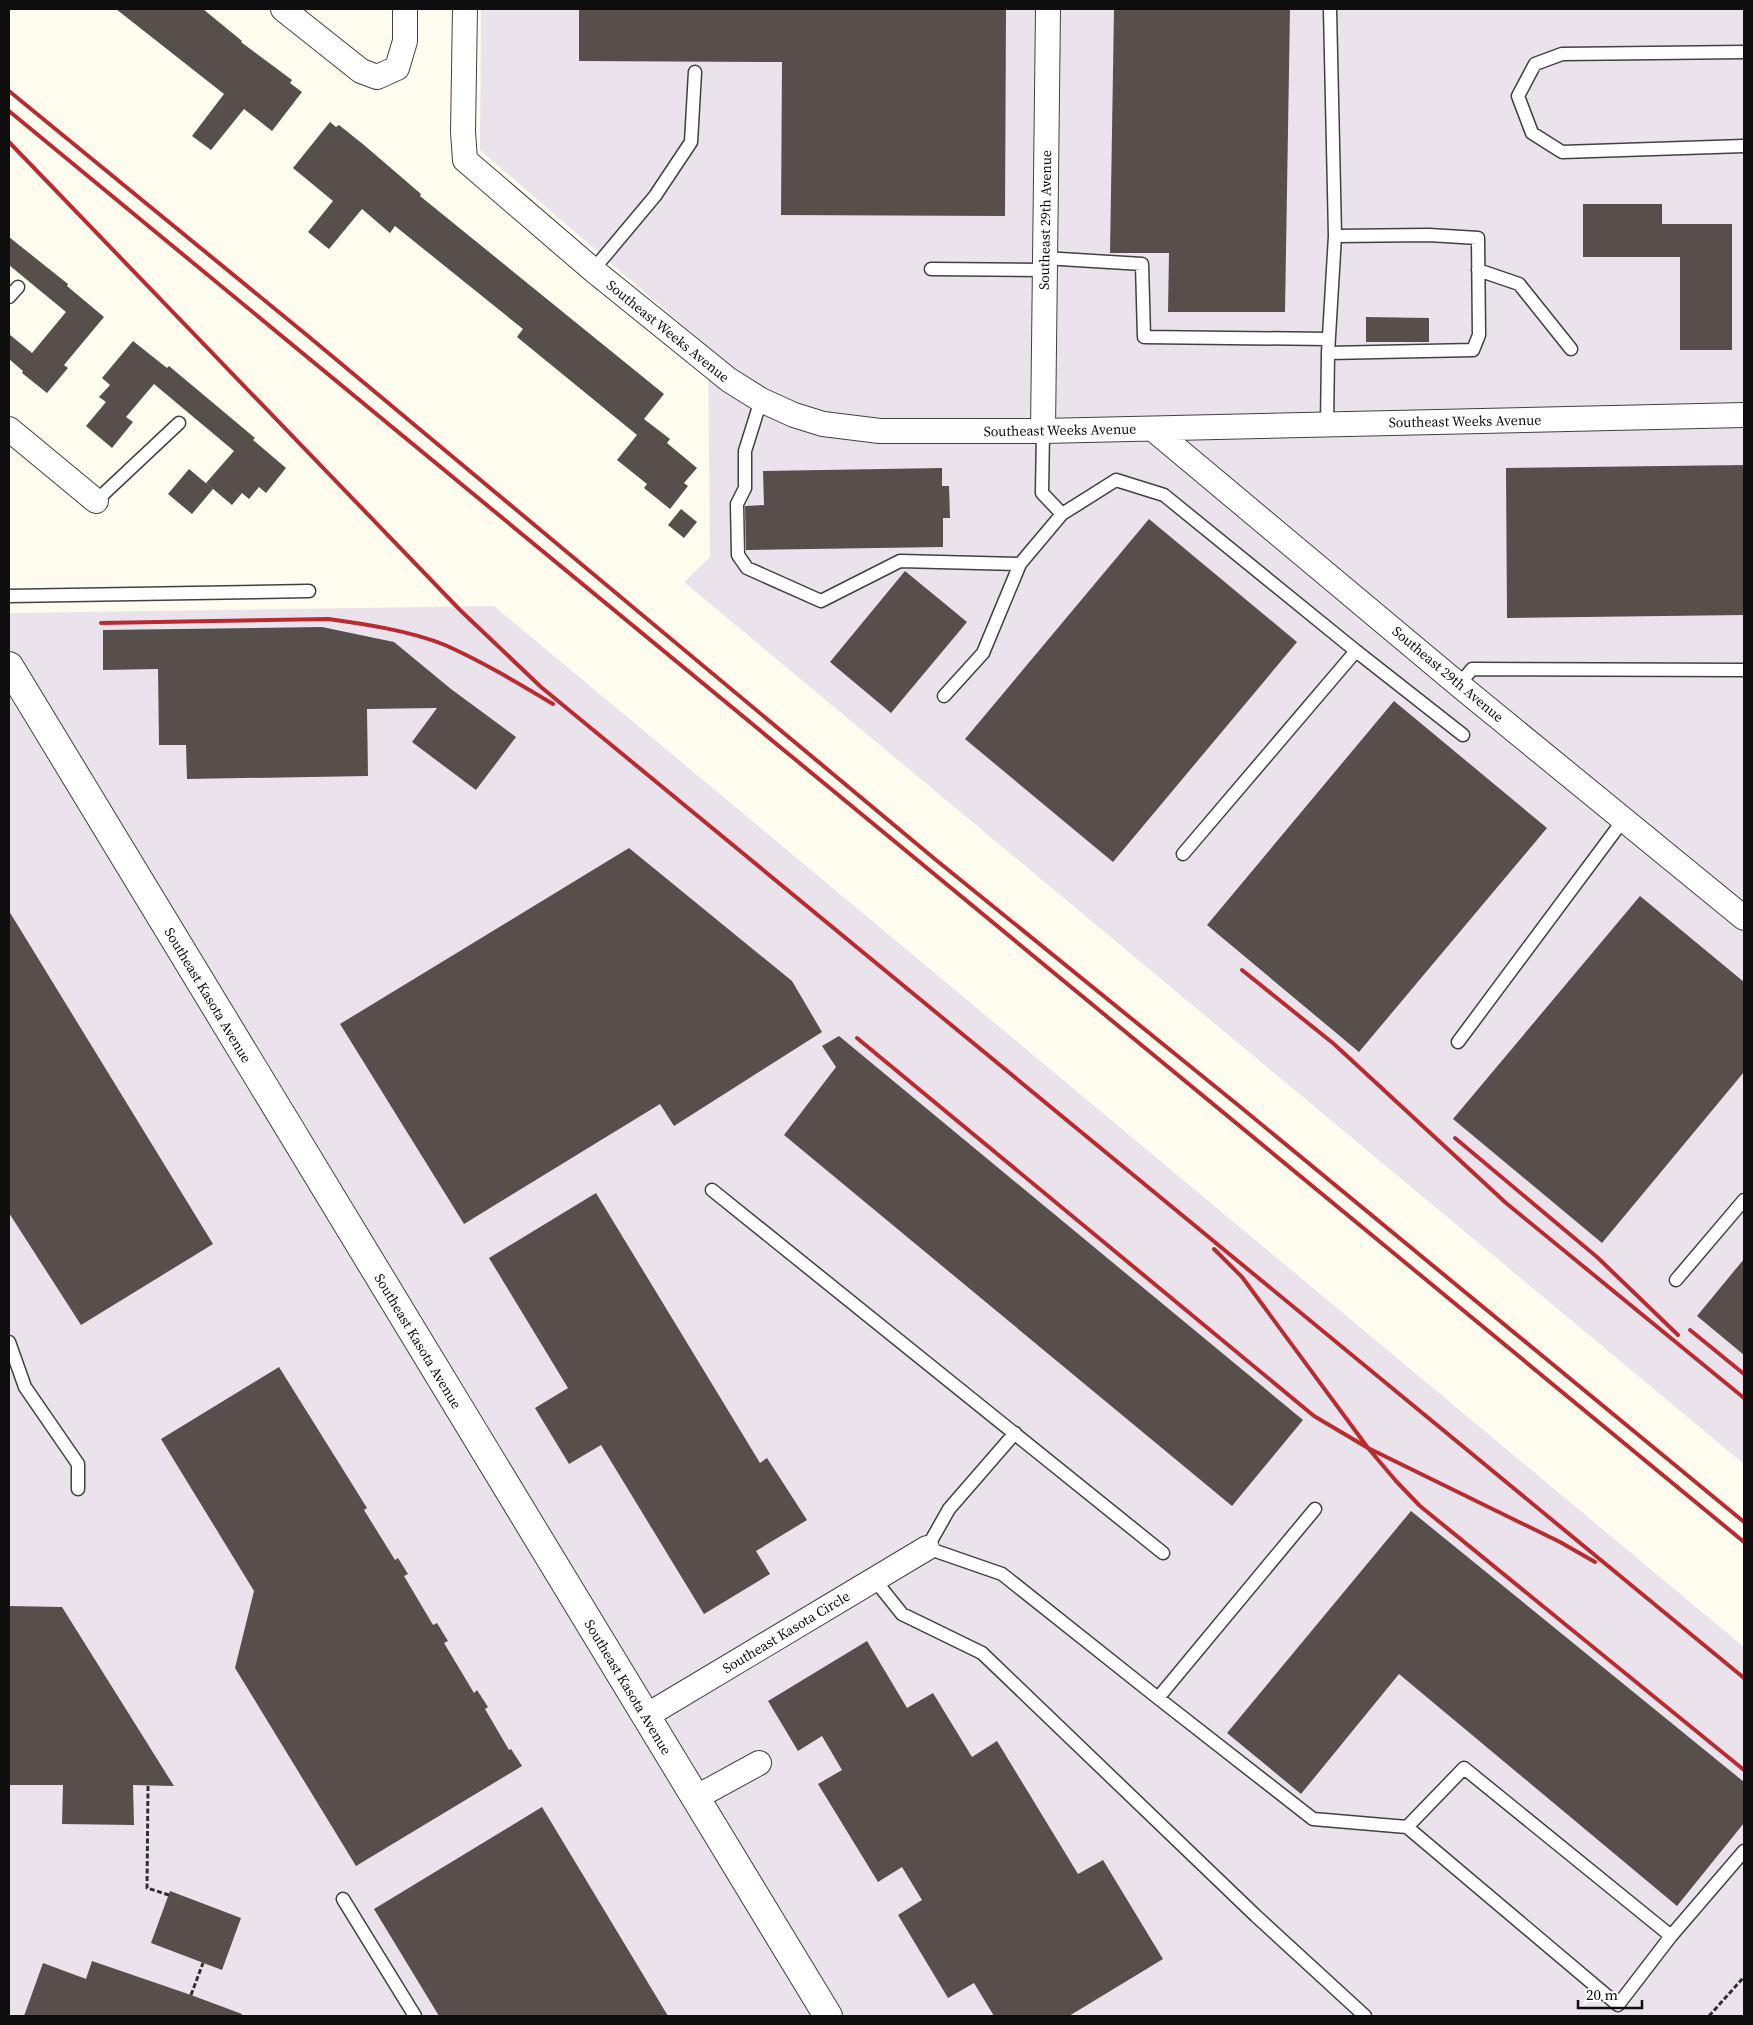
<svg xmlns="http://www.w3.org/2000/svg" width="1753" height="2025" font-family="'Source Serif 4',serif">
	<rect width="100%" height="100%" fill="#fefcef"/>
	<!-- industrial -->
	<path fill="#ebe3ec" d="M 481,9 L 1744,9 L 1744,1464 L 684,582 L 710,557 L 708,347 L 480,150 Z
		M 494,606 L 1744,1647 L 1744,2016 L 9,2016 L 9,613 Z"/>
	<!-- building -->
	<path fill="#564f4b" d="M 116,9 L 203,9 L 242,41 L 241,42 L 292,80 L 290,83 L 302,92 L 272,131 L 244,109 L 211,150 L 192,136 L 224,94 Z
		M 579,9 L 1006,9 L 1005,216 L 781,215 L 782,62 L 579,61 Z
		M 1114,9 L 1290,9 L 1285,312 L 1168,312 L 1169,253 L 1110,253 Z
		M 330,122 L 336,127 L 339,125 L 364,145 L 421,194 L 420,196 L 664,394 L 644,419 L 670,439 L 667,443 L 697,468 L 684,483 L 688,486 L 670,509 L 644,488 L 647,484 L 617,460 L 637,435 L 517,337 L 523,329 L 395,226 L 390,233 L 362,209 L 329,249 L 308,232 L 333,201 L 293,168 Z
		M 1583,204 L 1662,204 L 1662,224 L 1732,224 L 1732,350 L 1680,350 L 1680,257 L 1583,257 Z
		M 9,237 L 68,284 L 67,286 L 104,317 L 64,365 L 68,368 L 47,393 L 22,373 L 23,371 L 9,359 L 9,334 L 32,353 L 66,312 L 9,265 Z
		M 1366,317 L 1429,318 L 1429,342 L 1366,342 Z
		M 133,341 L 167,368 L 169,366 L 255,438 L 253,440 L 286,468 L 266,493 L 259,487 L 249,499 L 242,493 L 232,505 L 206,483 L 234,451 L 154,384 L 126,417 L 133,422 L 112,448 L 86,426 L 106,402 L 99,397 L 110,385 L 102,378 Z
		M 1744,465 L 1744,615 L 1507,618 L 1506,468 Z
		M 942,468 L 942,486 L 949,486 L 950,518 L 943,518 L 943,547 L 746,550 L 745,506 L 764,505 L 763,471 Z
		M 189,469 L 213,489 L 192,514 L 168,494 Z
		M 681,509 L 697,522 L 684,538 L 668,525 Z
		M 1149,519 L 1297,642 L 1113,862 L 965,739 Z
		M 905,571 L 967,622 L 891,713 L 830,662 Z
		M 322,627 L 394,642 L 451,689 L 516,737 L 476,790 L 412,742 L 437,708 L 367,709 L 368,776 L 187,779 L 186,745 L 159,745 L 158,669 L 103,670 L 103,630 Z
		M 1394,701 L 1547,828 L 1359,1052 L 1207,925 Z
		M 629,848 L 792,981 L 822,1032 L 674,1126 L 660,1104 L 464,1224 L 340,1024 Z
		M 1640,896 L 1744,982 L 1744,1072 L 1602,1243 L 1453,1119 Z
		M 9,911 L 213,1244 L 81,1325 L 9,1213 Z
		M 839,1036 L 1303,1420 L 1232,1506 L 784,1135 L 836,1067 L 822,1046 Z
		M 596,1193 L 760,1463 L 767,1458 L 807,1520 L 756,1551 L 770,1574 L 704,1614 L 601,1445 L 569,1464 L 535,1408 L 568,1388 L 489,1258 Z
		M 1744,1259 L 1744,1355 L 1697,1316 Z
		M 279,1367 L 367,1508 L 364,1510 L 395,1560 L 398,1558 L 408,1574 L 404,1576 L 433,1625 L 437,1623 L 448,1641 L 444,1643 L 474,1693 L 477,1690 L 488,1707 L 485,1709 L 509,1750 L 511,1749 L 522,1766 L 356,1866 L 235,1668 L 254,1591 L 161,1439 Z
		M 1411,1511 L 1744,1782 L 1744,1823 L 1677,1906 L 1399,1674 L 1301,1794 L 1227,1733 Z
		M 9,1606 L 62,1607 L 174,1786 L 133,1785 L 134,1825 L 62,1824 L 63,1785 L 9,1785 Z
		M 867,1641 L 907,1708 L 933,1693 L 972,1757 L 997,1741 L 1078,1874 L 1103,1860 L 1163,1959 L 1069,2016 L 994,2016 L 974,1983 L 948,1998 L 898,1915 L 922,1900 L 902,1867 L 878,1882 L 818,1784 L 842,1770 L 822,1736 L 798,1751 L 768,1701 Z
		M 542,1807 L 668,2016 L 439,2016 L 374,1909 Z
		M 170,1891 L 241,1918 L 222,1970 L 151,1943 Z
		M 92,1961 L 191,1995 L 242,2014 L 241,2016 L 24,2016 L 43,1963 L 86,1979 Z"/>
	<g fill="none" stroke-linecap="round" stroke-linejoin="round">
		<!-- service casing -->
		<g stroke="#414141" stroke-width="15">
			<path id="service" d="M 1744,52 L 1562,54 L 1535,64 L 1518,96 L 1532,133 L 1562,152 L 1744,146
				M 1044,258 L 1142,264 L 1144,337 L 1329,339
				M 931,269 L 1044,270
				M 593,270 L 655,196 L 691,142 L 695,72
				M 1478,270 L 1519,284 L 1571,349
				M 9,297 L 18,287
				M 1328,353 L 1473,350 L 1479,335 L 1478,238 L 1429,235 L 1335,236
				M 761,400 L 745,451 L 745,488 L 737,504 L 738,555 L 747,568 L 821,601 L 900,561 L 1020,564 L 1062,514 L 1042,493 L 1043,431
				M 1327,425 L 1328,353 L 1335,236 L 1330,9
				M 96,501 L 179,423
				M 1062,514 L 1116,480 L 1164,495 L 1356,651 L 1183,854
				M 9,596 L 309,591
				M 1356,651 L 1463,735
				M 1459,685 L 1472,669 L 1744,670
				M 944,696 L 983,653 L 1020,564
				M 1458,1042 L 1624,819
				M 712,1190 L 1163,1553
				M 1676,1280 L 1744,1200
				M 9,1342 L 25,1387 L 78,1464 L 78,1489
				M 1015,1433 L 949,1509 L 927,1548 L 1002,1574 L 1158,1698 L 1313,1819 L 1407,1827 L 1618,2005 L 1671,1936 L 1744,1851
				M 874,1579 L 902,1614 L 982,1653 L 1256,1916 L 1365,2016
				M 1158,1698 L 1315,1509
				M 1407,1827 L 1464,1768 L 1671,1936
				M 343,1899 L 415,2016"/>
		</g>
		<!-- minor casing -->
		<g stroke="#414141" stroke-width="26">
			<path id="minor" d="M 283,9 L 361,71 L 377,77 L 397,68 L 405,41 L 405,9
				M 465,9 L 463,132 L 465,160 L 593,270 L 729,380 L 761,400 L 794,415 L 823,424 L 880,431 L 1043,431 L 1744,415
				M 9,429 L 96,501
				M 1153,429 L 1459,685 L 1744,918
				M 1043,431 L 1048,9
				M 646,1716 L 927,1548
				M 695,1798 L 759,1763"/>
		</g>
		<!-- tertiary casing -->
		<g stroke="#414141" stroke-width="30">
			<path id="tertiary" d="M 9,666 L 828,2016"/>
		</g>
		<!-- path -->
		<path stroke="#303030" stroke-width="3" stroke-dasharray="5 2.5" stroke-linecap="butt" d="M 148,1786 L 147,1888 L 169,1895
			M 191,1995 L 203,1963
			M 1709,2016 L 1744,1977"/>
		<!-- service -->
		<use href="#service" stroke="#fff" stroke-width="12"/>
		<!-- minor -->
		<use href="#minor" stroke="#fff" stroke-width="24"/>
		<!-- tertiary -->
		<use href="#tertiary" stroke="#fff" stroke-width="28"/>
		<!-- rail -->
		<path stroke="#b82b31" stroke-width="4" d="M 9,91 L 308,336 L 936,860 L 1238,1105 L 1744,1522
			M 9,111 L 1744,1542
			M 9,142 L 460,610 L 541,687 L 1744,1678
			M 101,623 L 328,619 C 365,624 411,631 445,645 C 483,662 518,683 553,704
			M 1242,970 L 1334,1044 L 1506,1203 L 1744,1398
			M 857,1038 L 1314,1416 L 1368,1448 L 1560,1542 L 1595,1562
			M 1455,1138 L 1597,1257 L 1678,1335
			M 1214,1249 L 1242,1277 L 1368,1448 L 1396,1481 L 1420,1506 L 1744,1770
			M 1690,1330 L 1744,1374"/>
	</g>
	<g text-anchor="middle" stroke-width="5" stroke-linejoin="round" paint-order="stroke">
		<!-- street labels -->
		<g font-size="14" fill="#0e0e0e" stroke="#fff">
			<text transform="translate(1045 220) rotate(-89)" y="5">Southeast 29th Avenue</text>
			<text transform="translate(668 331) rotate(39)" y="5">Southeast Weeks Avenue</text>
			<text transform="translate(1465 421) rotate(-1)" y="5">Southeast Weeks Avenue</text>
			<text transform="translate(1060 430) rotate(-1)" y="5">Southeast Weeks Avenue</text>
			<text transform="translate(1448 674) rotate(40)" y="5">Southeast 29th Avenue</text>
			<text transform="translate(208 995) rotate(59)" y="5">Southeast Kasota Avenue</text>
			<text transform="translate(418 1341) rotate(59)" y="5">Southeast Kasota Avenue</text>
			<text transform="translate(786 1632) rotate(-31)" y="5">Southeast Kasota Circle</text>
			<text transform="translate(628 1687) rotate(59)" y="5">Southeast Kasota Avenue</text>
		</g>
	</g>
	<!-- border -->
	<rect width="1753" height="2025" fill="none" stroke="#0e0e0e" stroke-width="20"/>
	<!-- scale -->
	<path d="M1578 2000v8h64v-8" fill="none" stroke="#0e0e0e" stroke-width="2.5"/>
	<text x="1586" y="2000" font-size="15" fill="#0e0e0e" stroke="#ffffff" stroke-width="4" paint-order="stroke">20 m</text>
</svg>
